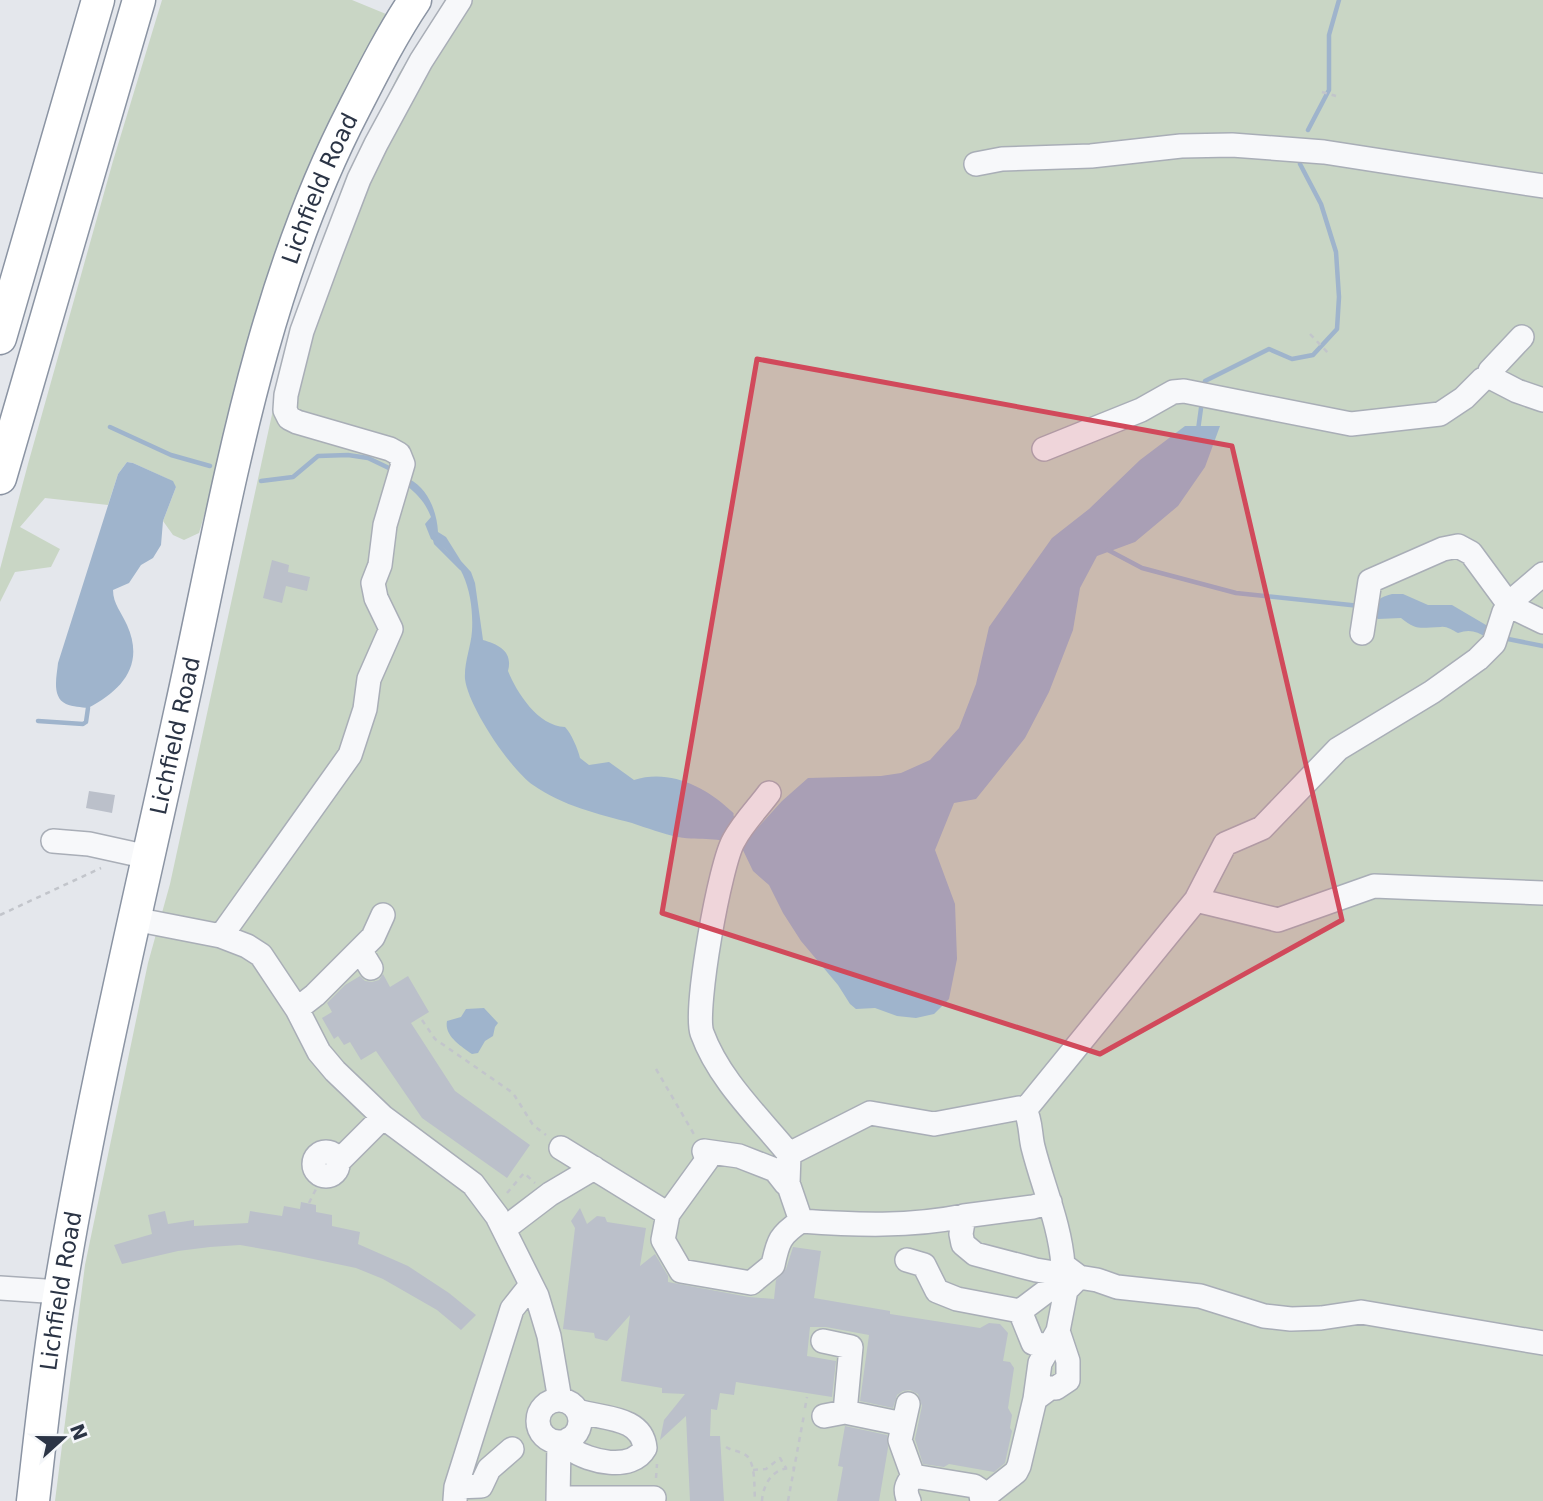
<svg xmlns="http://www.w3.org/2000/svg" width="1543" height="1501" font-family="'DejaVu Sans',sans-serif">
	<rect width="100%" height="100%" fill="#e4e7ec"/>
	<!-- green -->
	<path fill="#c9d6c5" d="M 162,0 L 352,0 L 386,14 L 331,119 L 294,208 L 199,533 L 184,540 L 173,535 L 163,521 L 176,487 L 168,479 L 133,463 L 127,462 L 118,474 L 108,505 L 45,498 L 20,527 L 60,549 L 51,567 L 15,572 L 0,602 L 0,569 L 28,464 L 113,161 Z
		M 445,0 L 1543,0 L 1543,1501 L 55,1501 L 85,1265 L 148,963 L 170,884 L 289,336 L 340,198 L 398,75 Z"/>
	<!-- water -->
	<path fill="#9fb4cc" d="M 1185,426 L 1220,426 L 1205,467 L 1178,506 L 1135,542 L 1097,556 L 1080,588 L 1073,630 L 1049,692 L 1025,738 L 976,799 L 954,803 L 935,850 L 955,904 L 957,959 L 949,999 L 934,1014 L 916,1018 L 897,1016 L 875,1008 L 856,1009 L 850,1004 L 838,985 L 801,941 L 783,913 L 769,885 L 753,871 L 741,846 C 717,836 703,841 678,837 C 663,834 647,828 632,823 C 598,814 563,806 533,785 C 510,769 468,706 465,679 C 464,662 471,647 472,631 C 474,595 464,558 431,539 L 425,524 L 431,517 C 425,502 418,495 406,485 L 409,479 C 428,488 437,512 438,532 L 446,537 L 461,561 L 471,572 L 475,583 L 483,640 C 500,645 513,652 508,671 C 517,693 538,726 565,727 C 571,733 578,749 580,758 L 589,765 L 609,762 L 634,780 C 669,769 704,786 730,810 C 737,816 731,811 735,819 C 739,825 746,829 752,834 L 782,801 L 808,778 L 881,776 L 901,773 L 930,760 L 959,728 L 976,684 L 989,627 L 1052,538 L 1089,509 L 1140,460 Z
		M 127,462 L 133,463 L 173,481 L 176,487 L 163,521 L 161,545 L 153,558 L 141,565 L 129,583 L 113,590 C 113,604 122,613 127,625 C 145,665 122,690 88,708 C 81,707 73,707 66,704 C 51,697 57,675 58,663 L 118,474 Z
		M 1392,594 L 1403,594 L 1428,605 L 1452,605 L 1486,625 L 1492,625 L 1487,638 C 1477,631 1469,629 1458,633 C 1452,630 1446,626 1441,627 C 1422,627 1418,632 1401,618 L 1378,619 L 1370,612 C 1375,601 1380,597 1392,594 Z
		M 484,1008 L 498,1023 L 495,1027 L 493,1036 L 485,1041 L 478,1053 L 472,1054 C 461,1046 444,1036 447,1021 L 461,1017 L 466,1009 Z"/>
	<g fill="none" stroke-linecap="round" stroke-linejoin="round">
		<!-- stream -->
		<path stroke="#9fb4cc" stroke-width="4.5" d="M 1308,130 L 1329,90 L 1329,35 L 1339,0
			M 1204,389 L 1205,381 L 1269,349 L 1292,359 L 1313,355 L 1337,329 L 1339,297 L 1336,252 L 1321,204 L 1300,164
			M 110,427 L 171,455 L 210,466
			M 1198,430 L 1202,401
			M 261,481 L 293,477 L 318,456 L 348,455 L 368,458 L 393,470
			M 435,539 L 436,543 L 461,568
			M 1108,550 L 1142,568 L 1236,593 L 1360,606
			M 1503,638 L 1543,646
			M 38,721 L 83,724 L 86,722 L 88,708"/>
	</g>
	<!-- building -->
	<path fill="#bbc0ca" d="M 272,560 L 289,565 L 288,572 L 310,577 L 307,591 L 286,586 L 282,603 L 263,598 Z
		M 89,791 L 115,795 L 112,813 L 86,808 Z
		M 383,974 L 390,987 L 408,976 L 429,1012 L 411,1023 L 455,1091 L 530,1145 L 507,1178 L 422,1118 L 376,1051 L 361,1060 L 350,1042 L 344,1045 L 338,1036 L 334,1039 L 322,1018 L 332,1012 L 327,1003 L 345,985 L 360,976 L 365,981 L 372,982 L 379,980 Z
		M 301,1202 L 316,1205 L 316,1212 L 332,1215 L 332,1226 L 360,1232 L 358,1244 L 408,1266 L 449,1293 L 476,1315 L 461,1330 L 437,1310 L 383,1279 L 356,1268 L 280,1252 L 240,1245 L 210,1247 L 178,1251 L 122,1264 L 114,1245 L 152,1234 L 148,1215 L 165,1211 L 168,1224 L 194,1220 L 194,1226 L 248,1223 L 250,1211 L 282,1216 L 284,1206 L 300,1209 Z
		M 580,1208 L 587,1224 L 597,1216 L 605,1217 L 607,1222 L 646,1228 L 640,1266 L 655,1254 L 668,1276 L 668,1282 L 749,1297 L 774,1299 L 776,1280 L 786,1269 L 793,1247 L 821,1251 L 814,1298 L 890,1311 L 890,1314 L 980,1328 L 989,1323 L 1000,1324 L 1008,1333 L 1003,1361 L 1010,1362 L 1014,1368 L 1008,1408 L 1012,1415 L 1010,1428 L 1012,1431 L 1005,1463 L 994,1472 L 949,1464 L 944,1467 L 923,1464 L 915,1439 L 922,1406 L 918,1394 L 910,1390 L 903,1391 L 897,1395 L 893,1408 L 860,1401 L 869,1335 L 826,1327 L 810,1327 L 807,1356 L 836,1361 L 832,1397 L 736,1382 L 734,1395 L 720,1393 L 717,1410 L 711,1409 L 710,1436 L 720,1436 L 724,1501 L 690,1501 L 686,1416 L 660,1440 L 664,1420 L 685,1394 L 662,1393 L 662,1388 L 621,1381 L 630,1315 L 607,1341 L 595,1338 L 594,1333 L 563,1329 L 575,1228 L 571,1221 Z
		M 845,1426 L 887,1435 L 888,1448 L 879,1501 L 837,1501 L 843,1467 L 838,1466 Z"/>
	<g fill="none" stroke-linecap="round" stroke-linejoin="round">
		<!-- minor casing -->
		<g stroke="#a9aeb7" stroke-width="26">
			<path id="minor" d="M 976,164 L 1002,159 L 1091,156 L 1181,146 L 1232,145 L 1324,152 L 1543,186
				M 1490,377 L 1490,371 L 1522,337
				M 1044,449 L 1141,410 L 1173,392 L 1184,391 L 1351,424 L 1440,414 L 1464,398 L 1483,379 L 1490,377 L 1517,391 L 1543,400
				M 1362,633 L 1370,581 L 1443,549 L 1458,546 L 1471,553 L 1510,606 L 1543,622
				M 769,793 C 758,808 743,823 734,840 C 720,863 694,1010 702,1033 C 719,1080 759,1117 789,1154 L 870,1113 L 934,1124 L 1019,1108 L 1025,1110 C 1031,1120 1030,1135 1033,1147 C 1043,1187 1060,1224 1063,1265 L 1079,1277 L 1066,1290 L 1058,1331 L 1040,1363 L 1035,1399 L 1019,1466 L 1016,1472 L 983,1498
				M 53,841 L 89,844 L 148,857
				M 1196,900 L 1278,920 L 1374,886 L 1543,893
				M 134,919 L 221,936 L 247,946 L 261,955 L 297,1009 L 319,1052 L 335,1071 L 383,1117 L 473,1184 L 497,1216 L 537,1296 L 549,1336 L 560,1400
				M 221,936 L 350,755 L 365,709 L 369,679 L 391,629 L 376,598 L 373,583 L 380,565 L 385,525 L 403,464 L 399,454 L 390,449 L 297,422 L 289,418 L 285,410 L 286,395 L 302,331 L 331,252 L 359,179 L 376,144 L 421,61 L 460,0
				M 360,950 L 373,937 L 383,915
				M 297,1009 L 315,995 L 360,950 L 371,968
				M 1025,1110 L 1196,900 L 1225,844 L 1262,828 L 1338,749 L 1432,692 L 1478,659 L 1494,643 L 1504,612 L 1515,598 L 1543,574
				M 561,1148 L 668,1214 L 707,1160 L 704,1151 L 739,1156 L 775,1170 L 786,1184 L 788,1183 L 789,1154
				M314 1164a12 12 0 1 1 24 0a12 12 0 1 1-24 0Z
				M 338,1162 L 383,1117
				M 668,1214 L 663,1240 L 681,1271 L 751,1283 L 773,1265 C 778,1241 780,1235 801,1221 L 788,1183
				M 964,1216 L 1033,1207 L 1050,1202
				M 801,1221 C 856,1225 910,1227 964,1216 L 961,1234 L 963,1244 L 975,1254 L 1036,1270 L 1097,1280 L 1117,1287 L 1200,1296 L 1264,1316 L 1291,1319 L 1321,1318 L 1361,1312 L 1543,1343
				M 504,1229 L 550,1194 L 594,1168
				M 907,1260 L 924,1265 L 937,1291 L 957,1299 L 1020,1311 L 1033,1343 L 1041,1345 L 1053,1344
				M 0,1288 L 60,1292
				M 1020,1311 L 1060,1281 L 1076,1278
				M 823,1341 L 851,1347 L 845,1412
				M 1035,1399 L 1050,1388 L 1056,1388 L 1068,1380 L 1068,1361 L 1058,1331
				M538 1421a21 21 0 1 1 42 0a21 21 0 1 1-42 0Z
				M 908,1404 L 900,1440 L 913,1476
				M 824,1416 L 845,1412 L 903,1424
				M 569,1439 L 571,1449 C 589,1462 632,1472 645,1448 C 642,1416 602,1419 578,1411
				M 456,1487 L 512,1309 L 531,1285
				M 559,1498 L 654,1498 L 653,1501
				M 455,1500 L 456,1487 L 481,1486 L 489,1469 L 512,1449
				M 558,1501 L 559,1442
				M 909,1501 C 904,1490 906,1485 913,1476 L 974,1486 L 980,1490 L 982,1501"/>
		</g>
		<!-- highway casing -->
		<g stroke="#8b94a3" stroke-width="35">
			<g id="highway">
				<path d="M 0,338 L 98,0"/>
				<path d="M 0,478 L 139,0"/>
				<path id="s1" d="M 33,1501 C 41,1431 48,1361 60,1291 C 92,1096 139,902 181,709 C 226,505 257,296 354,109 C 373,72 392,34 415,0"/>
			</g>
		</g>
		<!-- path -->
		<path stroke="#c2c5cb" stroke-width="2.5" stroke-dasharray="5 5" stroke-linecap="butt" d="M 1322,92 L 1336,96
			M 1310,334 L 1330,355
			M 0,915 L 101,868
			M 422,1020 L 435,1039 L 513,1093 L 533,1125 L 546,1135
			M 656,1069 L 695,1136
			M 507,1193 L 524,1173 L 535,1183
			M 309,1203 L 323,1175
			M 805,1408 L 807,1397
			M 726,1447 C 732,1451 741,1451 747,1456 C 756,1465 754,1489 755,1501
			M 753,1470 L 766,1469 L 780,1458 L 786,1468
			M 656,1478 L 657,1464
			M 762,1501 C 763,1484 773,1467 793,1468
			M 788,1501 L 804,1415"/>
		<!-- minor -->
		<use href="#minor" stroke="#f7f8fa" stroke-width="23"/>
		<!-- highway -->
		<use href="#highway" stroke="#fff" stroke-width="32"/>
	</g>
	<!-- marked area -->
	<path fill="#d1495b" fill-opacity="0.2" stroke="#d1495b" stroke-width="5" stroke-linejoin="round" d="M 757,359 L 1232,446 L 1342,920 L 1100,1054 L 662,913 Z"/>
	<g text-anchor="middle" stroke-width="5" stroke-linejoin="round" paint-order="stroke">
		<!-- street labels -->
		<g font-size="23" fill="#2b3445" stroke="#f4f6f9">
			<text dy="8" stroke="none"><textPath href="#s1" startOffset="1346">Lichfield Road</textPath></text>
			<text dy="8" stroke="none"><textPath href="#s1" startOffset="779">Lichfield Road</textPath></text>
			<text dy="8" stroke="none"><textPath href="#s1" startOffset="212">Lichfield Road</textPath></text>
		</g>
	</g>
	<!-- north arrow -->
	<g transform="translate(63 1438) rotate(69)" stroke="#f4f6f9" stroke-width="5" paint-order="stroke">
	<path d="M0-5L12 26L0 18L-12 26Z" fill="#2b3445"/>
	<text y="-10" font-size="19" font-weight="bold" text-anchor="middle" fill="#2b3445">N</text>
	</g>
</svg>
